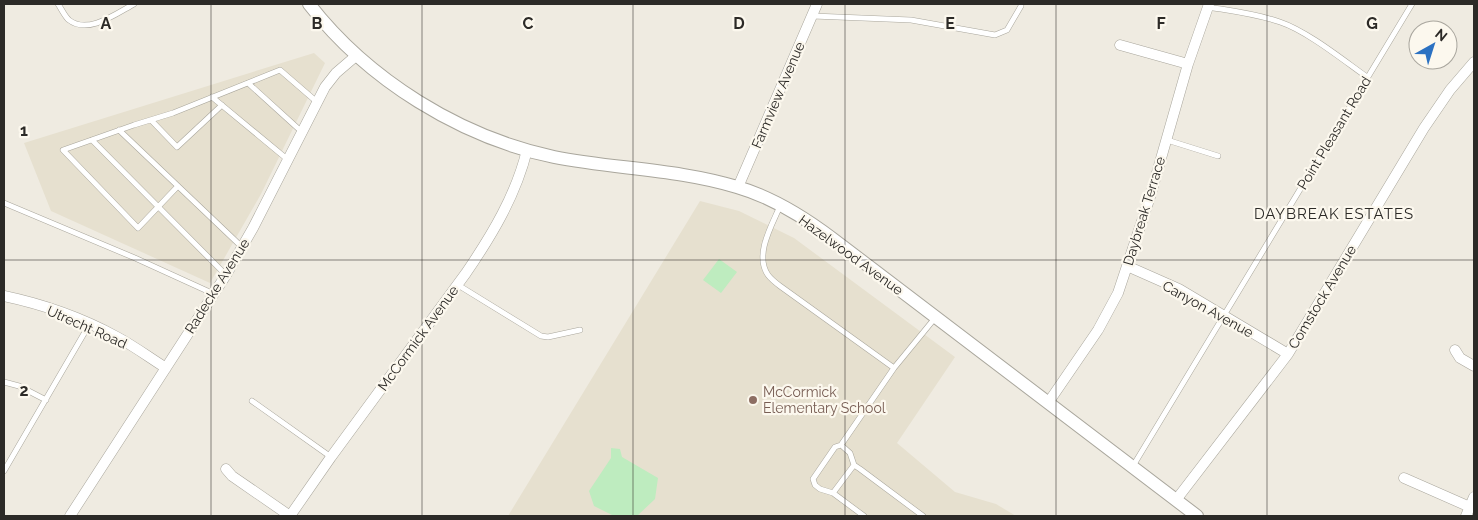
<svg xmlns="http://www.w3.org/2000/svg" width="1478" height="520" font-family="Raleway,sans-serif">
	<rect width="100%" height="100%" fill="#efebe1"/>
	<!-- built -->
	<path fill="#e6e0cf" d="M 314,53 L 325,63 L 261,194 L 210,283 L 51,211 L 24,143 Z
		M 700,201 L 739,211 L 794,238 L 955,357 L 897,443 L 955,492 L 996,504 L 1016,516 L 508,516 Z"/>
	<!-- green -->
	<path fill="#beecbf" d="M 719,259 L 737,272 L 721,293 L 703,280 Z
		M 611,448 L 620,449 L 622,457 L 658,478 L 655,499 L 637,516 L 614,516 L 594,506 L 589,491 L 611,458 Z"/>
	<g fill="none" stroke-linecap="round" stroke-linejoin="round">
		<!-- service casing -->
		<g stroke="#a9a69c" stroke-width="6">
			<path id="service" d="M 58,4 C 61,8 65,17 69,20 C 88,35 117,13 134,4
				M 1208,7 C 1232,11 1257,14 1280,22 C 1307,31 1343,60 1367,77
				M 813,16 L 911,20 L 995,35 L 1007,30 L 1021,6
				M 248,83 L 302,132
				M 212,97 L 287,159
				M 151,120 L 177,147 L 222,105
				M 119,130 L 242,247
				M 92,140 L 226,275
				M 1167,140 L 1218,156
				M 178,186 L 138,228 L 63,150 L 134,125 L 173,113 L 280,70 L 317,102
				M 4,203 L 135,258 L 214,294
				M 780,206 C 772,225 754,255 768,275 C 771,279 776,283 780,286 L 894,368
				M 458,285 L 541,336 L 548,337 L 580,330
				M 4,382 L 19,386 L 46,400
				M 252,401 L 331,457
				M 841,445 L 894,368 L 935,318
				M 1133,466 L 1412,4
				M 4,471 L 89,325
				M 833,493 L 854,465
				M 864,516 L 833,493 L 820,489 L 815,485 L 813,479 L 835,447 L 841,445 L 850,453 L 854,465 L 860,469 L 923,516"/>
		</g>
		<!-- minor casing -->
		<g stroke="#a9a69c" stroke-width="11">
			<path id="minor" d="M 1120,45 L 1188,64
				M 738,187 L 817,4
				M 1127,266 L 1179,289 L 1288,354
				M 4,296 C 42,304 82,318 117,337 C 134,346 150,358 166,368
				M 1455,350 L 1460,358 L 1474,366
				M 1048,403 L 1098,330 L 1118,293 L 1150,197 L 1188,64 L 1209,4
				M 226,469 L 232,476 L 290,516 L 331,457 L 466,273 C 492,235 516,195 527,150
				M 1404,478 L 1470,507
				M 1176,500 L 1288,354 L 1424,128 L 1450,90 L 1474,62
				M 70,516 L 226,275 L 253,228 L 325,87 L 336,73 L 357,55
				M 1466,516 L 1474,497"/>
		</g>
		<!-- tertiary casing -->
		<g stroke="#a9a69c" stroke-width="14">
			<path id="tertiary" d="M 309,4 C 368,80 460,137 554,157 C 615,169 678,169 737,187 C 772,197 804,217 833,239 L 1197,516"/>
		</g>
		<!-- service -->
		<use href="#service" stroke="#fff" stroke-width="5"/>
		<!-- minor -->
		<use href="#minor" stroke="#fff" stroke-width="10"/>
		<!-- tertiary -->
		<use href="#tertiary" stroke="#fff" stroke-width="12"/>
	</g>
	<!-- grid -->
	<path fill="none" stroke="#2c2a27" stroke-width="1" stroke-opacity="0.55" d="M 211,4 L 211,516M 422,4 L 422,516M 633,4 L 633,516M 845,4 L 845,516M 1056,4 L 1056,516M 1267,4 L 1267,516M 4,260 L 1474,260"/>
	<!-- markers -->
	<circle fill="#8d6e63" stroke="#fcf8ee" stroke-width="2" cx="753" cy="400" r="5"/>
	<g text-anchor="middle" stroke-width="4.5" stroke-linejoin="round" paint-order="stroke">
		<!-- street labels -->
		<g font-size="14" fill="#2c2a27" stroke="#fcf8ee">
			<text transform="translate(778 95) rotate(-67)" y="5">Farmview Avenue</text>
			<text transform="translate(1334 133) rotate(-59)" y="5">Point Pleasant Road</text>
			<text transform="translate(1144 211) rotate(-73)" y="5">Daybreak Terrace</text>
			<text transform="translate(851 255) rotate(36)" y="5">Hazelwood Avenue</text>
			<text transform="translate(217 286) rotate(-58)" y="5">Radecke Avenue</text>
			<text transform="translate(1322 297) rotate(-59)" y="5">Comstock Avenue</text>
			<text transform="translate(1208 309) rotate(29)" y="5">Canyon Avenue</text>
			<text transform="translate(87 327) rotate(24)" y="5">Utrecht Road</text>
			<text transform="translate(418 338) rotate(-54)" y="5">McCormick Avenue</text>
		</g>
		<!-- education labels -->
		<g font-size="14" fill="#785e54" stroke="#fcf8ee" text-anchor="start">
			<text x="763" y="397">McCormick<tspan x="763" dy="16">Elementary School</tspan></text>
		</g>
		<!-- neighbourhood labels -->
		<g font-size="15" letter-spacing="1" fill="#2c2a27" stroke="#fcf8ee">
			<text x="1334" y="219">DAYBREAK ESTATES</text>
		</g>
	</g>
	<g font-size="16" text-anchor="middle" font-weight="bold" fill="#2c2a27" stroke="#fcf8ee" stroke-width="4.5" stroke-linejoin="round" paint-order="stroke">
		<text x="106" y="29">A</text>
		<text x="317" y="29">B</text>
		<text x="528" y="29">C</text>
		<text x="739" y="29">D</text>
		<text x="950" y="29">E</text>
		<text x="1161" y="29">F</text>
		<text x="1372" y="29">G</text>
		<text x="24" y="136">1</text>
		<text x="24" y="396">2</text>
	</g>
	<!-- border -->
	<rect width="1478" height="520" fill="none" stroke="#2c2a27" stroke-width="10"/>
	<!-- north arrow -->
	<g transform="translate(1433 45) rotate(39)"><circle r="24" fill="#fcf8ee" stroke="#a9a69e"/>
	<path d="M0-4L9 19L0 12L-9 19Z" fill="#2b71c2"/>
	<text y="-8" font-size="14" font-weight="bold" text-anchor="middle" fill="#2c2a27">N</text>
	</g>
</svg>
